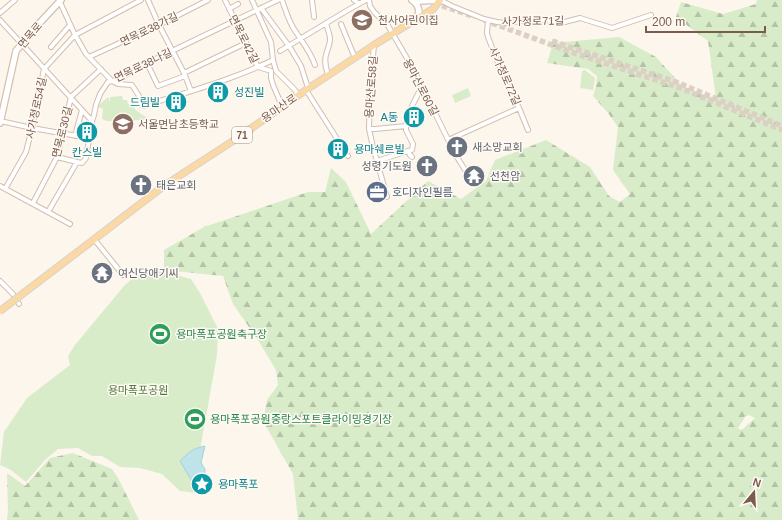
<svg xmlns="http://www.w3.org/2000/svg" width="782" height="520" font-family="Arial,'Noto Sans KR',sans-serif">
	<defs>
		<pattern id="forest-firs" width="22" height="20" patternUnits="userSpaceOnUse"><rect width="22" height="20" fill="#d8ecc9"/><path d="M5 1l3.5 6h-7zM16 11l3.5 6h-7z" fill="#b4c2a5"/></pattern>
	</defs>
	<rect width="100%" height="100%" fill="#fdf6ec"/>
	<!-- forest -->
	<path fill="url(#forest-firs)" fill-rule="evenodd" d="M 757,0 L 782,0 L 782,520 L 298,520 L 293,474 L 263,421 L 267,400 L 278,385 L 276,370 L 258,340 L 233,304 L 223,276 L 164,270 L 164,250 L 204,227 L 308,192 L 325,192 L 331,168 L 346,182 L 371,234 L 428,181 L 461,199 L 486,181 L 495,160 L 546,140 L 590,167 L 609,196 L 620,202 L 630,194 L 613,170 L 618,127 L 608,113 L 593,96 L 596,86 L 597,76 L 588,69 L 547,63 L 553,43 L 619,37 L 656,57 L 686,90 L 716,98 L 708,41 L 676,17 L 681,2 L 723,14 L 756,4 ZM 749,415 L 755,418 L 743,429 L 740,430 L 739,428 L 737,429 L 744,419 L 744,417 Z
		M 73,453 L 112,469 L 118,478 L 139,520 L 7,520 L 8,510 L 7,473 L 25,486 L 50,458 Z"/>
	<!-- park -->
	<path fill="#d8ecc9" d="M 585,70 L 595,78 L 593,90 L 580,88 L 582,71 Z
		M 468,88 L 471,96 L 455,103 L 452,95 Z
		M 122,96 L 123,100 L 127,100 L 128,104 L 132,104 C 135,111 140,113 146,117 L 146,120 L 107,121 L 102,119 L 103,109 L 99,107 L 99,105 L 107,98 L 109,98 L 109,101 L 110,101 L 110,97 Z
		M 150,270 L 169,273 L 191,279 L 200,293 L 218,329 L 217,355 L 200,450 L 204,473 L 196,493 L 180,491 L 162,474 L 140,468 L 120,467 L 102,456 L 92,456 L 78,448 L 58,449 L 45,460 L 26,482 L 11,470 L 0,465 L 4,432 L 27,398 L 70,365 L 68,356 L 75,345 L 124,286 L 136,275 Z"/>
	<!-- water -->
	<path fill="#bfe3e8" stroke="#a5d3da" d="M 205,446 L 201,463 L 205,469 L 205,480 L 202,484 L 193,483 L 180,461 C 190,451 192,449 205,446 Z"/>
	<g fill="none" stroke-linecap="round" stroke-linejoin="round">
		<!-- secondary-tunnel -->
		<path stroke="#dcd0c4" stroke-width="5.5" stroke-dasharray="5.5 3" stroke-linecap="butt" d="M 434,3 L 475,17
			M 484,20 L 571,52 L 680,88 L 782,130
			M 552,41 L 676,82 L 782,126"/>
		<!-- street casing -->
		<g stroke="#d1beb0" stroke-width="6">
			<path id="street" d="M 59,0 L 75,35 L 86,54 L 112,81 L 118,84 L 132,85 L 139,96 L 139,104 L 144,106 C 187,92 232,80 273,60
				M 148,0 L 159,25 L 184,73 L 191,91
				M 225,0 L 258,67 L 271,71 L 271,78 L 273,85 L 282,106
				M 252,0 L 271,42 L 273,60 L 276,71 L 295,90 L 298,95
				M 282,0 C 286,11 289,23 296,32 C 303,43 311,53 315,65
				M 312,0 L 314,17
				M 354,0 L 359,4
				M 369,0 L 370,6 L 374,12 L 387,24 L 415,72 L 455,154 L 472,181
				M 440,0 L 452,6 L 484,19 L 497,22 L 505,23 L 539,19 L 561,23 L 580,18 L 612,28 L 651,15
				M 261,8 L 289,46 L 301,66 L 308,88
				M 229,9 L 238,4
				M 0,13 L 15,0
				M 0,20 L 92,121
				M 488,20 L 487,33 L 488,37 L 503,76 L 519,108 L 528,130
				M 326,23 C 327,28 330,34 330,39 C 330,45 327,50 326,55 C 324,62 326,68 328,75
				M 341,24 L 355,58
				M 374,45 L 370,91 L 369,129 L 373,147 L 387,197
				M 51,47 L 70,25
				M 280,51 L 348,10 L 366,0
				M 89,57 L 159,25 L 208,0
				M 147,63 L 158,86 L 185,76
				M 184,73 L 246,43
				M 306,90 L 348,156
				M 0,121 L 32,128 L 89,138
				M 369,129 L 375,129 L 406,126
				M 75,136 L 82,110
				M 448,140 L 519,108
				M 57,157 L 77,162
				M 412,157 L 410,155 L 408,151 L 412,150 L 413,144 L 406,130 L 406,125 L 412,106 L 422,86
				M 377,161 L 408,151
				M 0,186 L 70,224
				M 5,189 L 26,152 L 32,128 L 44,69 L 75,35 L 141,0
				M 33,203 L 57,157 L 71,97 L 101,69
				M 48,212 L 77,162 L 82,163 L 86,158 L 92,121 L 94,115 L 96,105 L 100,94 L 108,82 L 117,80 L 147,63 L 278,0
				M 94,239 L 123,275
				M 0,281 L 13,294 L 19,304"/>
		</g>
		<!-- secondary casing -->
		<g stroke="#d6c0b0" stroke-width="8">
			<path id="secondary" d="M 412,0 L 419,1 L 440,0
				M 412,0 C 419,5 421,12 416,20
				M 0,123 L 16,51 L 34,29 L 61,0"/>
		</g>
		<!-- primary casing -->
		<g stroke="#dad1cd" stroke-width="8">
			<path id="primary" d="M 88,244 L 165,185 L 236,139 L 306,90 L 374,45 L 433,9 L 440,0"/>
		</g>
		<!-- street -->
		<use href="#street" stroke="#fff" stroke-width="4"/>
		<!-- secondary -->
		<use href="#secondary" stroke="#fff" stroke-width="5.5"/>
		<!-- primary -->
		<use href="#primary" stroke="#fbd9a5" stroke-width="6"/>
		<!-- primary-bridge casing -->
		<g stroke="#dad1cd" stroke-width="8" stroke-linecap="butt">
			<path id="primary-bridge" d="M 0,311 L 88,244"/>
		</g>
		<!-- primary-bridge -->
		<use href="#primary-bridge" stroke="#fbd9a5" stroke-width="6"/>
	</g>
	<!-- icons -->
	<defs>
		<g id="school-disc" transform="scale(1.15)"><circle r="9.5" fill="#8d6e63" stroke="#fffaf3"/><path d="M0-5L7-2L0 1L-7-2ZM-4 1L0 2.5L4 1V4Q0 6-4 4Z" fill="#fff"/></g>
		<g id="building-disc" transform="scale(1.15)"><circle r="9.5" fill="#0f9aa8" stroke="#fffaf3"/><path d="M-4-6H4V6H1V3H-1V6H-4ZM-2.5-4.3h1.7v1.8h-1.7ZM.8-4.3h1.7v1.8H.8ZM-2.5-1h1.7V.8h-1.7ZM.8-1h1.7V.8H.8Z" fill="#fff"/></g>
		<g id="church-disc" transform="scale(1.15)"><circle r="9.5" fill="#6b7280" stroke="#fffaf3"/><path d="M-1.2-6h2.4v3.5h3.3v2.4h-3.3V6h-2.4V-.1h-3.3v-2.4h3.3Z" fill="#fff"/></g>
		<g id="temple-disc" transform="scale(1.15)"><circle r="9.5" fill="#6b7280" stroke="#fffaf3"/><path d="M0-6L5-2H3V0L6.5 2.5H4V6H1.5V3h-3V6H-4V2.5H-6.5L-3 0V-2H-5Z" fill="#fff"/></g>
		<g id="office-disc" transform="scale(1.15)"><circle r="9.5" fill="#5c6f8a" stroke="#fffaf3"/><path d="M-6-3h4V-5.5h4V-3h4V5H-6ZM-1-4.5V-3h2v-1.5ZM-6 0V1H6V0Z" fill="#fff"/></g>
		<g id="stadium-disc" transform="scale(1.15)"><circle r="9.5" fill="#2e9e5b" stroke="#fffaf3"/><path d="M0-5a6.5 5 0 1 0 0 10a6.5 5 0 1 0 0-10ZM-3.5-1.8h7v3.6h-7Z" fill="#fff"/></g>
		<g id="sight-disc" transform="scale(1.15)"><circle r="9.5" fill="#0f9aa8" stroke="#fffaf3"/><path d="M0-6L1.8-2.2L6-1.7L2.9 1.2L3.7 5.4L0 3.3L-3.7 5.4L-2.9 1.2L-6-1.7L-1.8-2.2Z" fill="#fff"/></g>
	</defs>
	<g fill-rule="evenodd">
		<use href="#school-disc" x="362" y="20"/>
		<use href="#building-disc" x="218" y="92"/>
		<use href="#building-disc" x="176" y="102"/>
		<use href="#building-disc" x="414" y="117"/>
		<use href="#school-disc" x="123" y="124"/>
		<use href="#building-disc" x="87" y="132"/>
		<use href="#church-disc" x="457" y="147"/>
		<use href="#building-disc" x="338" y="149"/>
		<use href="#church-disc" x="427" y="166"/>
		<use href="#temple-disc" x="474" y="176"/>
		<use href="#church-disc" x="141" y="185"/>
		<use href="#office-disc" x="377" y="192"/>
		<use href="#temple-disc" x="102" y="273"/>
		<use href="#stadium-disc" x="160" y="334"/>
		<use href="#stadium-disc" x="195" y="419"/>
		<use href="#sight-disc" x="202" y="484"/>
	</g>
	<g text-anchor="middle" stroke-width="3" stroke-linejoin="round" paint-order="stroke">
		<!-- shield labels -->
		<rect fill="#fffaf3" stroke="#a28b7f" stroke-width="1" x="232" y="127" width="20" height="16" rx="3"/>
		<g font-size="10" font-weight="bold" fill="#7a5c4d">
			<text x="242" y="139">71</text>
		</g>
		<!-- education labels -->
		<g font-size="11" fill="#785e54" stroke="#fffaf3" text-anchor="start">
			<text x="378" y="24">천사어린이집</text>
			<text x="138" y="128">서울면남초등학교</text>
		</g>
		<!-- street labels -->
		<g font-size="11" fill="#7a5c4d" stroke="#fffaf3">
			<text transform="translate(533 21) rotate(-1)" y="4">사가정로71길</text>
			<text transform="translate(149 29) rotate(-26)" y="4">면목로38가길</text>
			<text transform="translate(30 35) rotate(-50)" y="4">면목로</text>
			<text transform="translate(244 39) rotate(63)" y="4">면목로42길</text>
			<text transform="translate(143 65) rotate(-26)" y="4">면목로38나길</text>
			<text transform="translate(505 76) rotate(66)" y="4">사가정로72길</text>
			<text transform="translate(371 87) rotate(-86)" y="4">용마산로58길</text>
			<text transform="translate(421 87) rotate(62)" y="4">용마산로60길</text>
			<text transform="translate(36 108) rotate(-78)" y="4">사가정로54길</text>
			<text transform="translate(279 108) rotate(-35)" y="4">용마산로</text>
			<text transform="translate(62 132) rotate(-76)" y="4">면목로30길</text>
		</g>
		<!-- culture labels -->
		<g font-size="11" fill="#0d838f" stroke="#fffaf3" text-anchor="start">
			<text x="234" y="96">성진빌</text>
			<text x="160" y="106" text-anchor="end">드림빌</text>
			<text x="398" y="121" text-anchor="end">A동</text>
			<text x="354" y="153">용마쉐르빌</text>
			<text x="87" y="156" text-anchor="middle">칸스빌</text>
			<text x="218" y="488">용마폭포</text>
		</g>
		<!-- worship labels -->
		<g font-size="11" fill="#5b616d" stroke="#fffaf3" text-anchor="start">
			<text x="472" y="151">새소망교회</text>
			<text x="412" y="170" text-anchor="end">성령기도원</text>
			<text x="490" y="180">선천암</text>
			<text x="156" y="189">태은교회</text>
			<text x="118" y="277">여신당애기씨</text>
		</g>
		<!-- service labels -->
		<g font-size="11" fill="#4e5e75" stroke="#fffaf3" text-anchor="start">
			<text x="392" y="196">호디자인필름</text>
		</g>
		<!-- leisure labels -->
		<g font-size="11" fill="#27864d" stroke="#fffaf3" text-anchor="start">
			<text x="176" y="338">용마폭포공원축구장</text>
			<text x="210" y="423">용마폭포공원중랑스포트클라이밍경기장</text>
		</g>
		<!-- park labels -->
		<g font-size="11" fill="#537a41" stroke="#fffaf3">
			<text x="138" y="394">용마폭포공원</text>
		</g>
	</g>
	<!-- north arrow -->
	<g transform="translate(754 492) rotate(18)" stroke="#fffaf3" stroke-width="3" paint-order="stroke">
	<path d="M0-3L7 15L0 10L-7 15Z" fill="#7a5c4d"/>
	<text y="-6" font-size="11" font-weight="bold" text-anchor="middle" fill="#7a5c4d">N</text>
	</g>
	<!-- scale -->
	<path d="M646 26v6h119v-6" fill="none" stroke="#7a5c4d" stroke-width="2"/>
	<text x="652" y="26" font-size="12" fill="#7a5c4d" stroke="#fffaf3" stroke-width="3" paint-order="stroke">200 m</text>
</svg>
